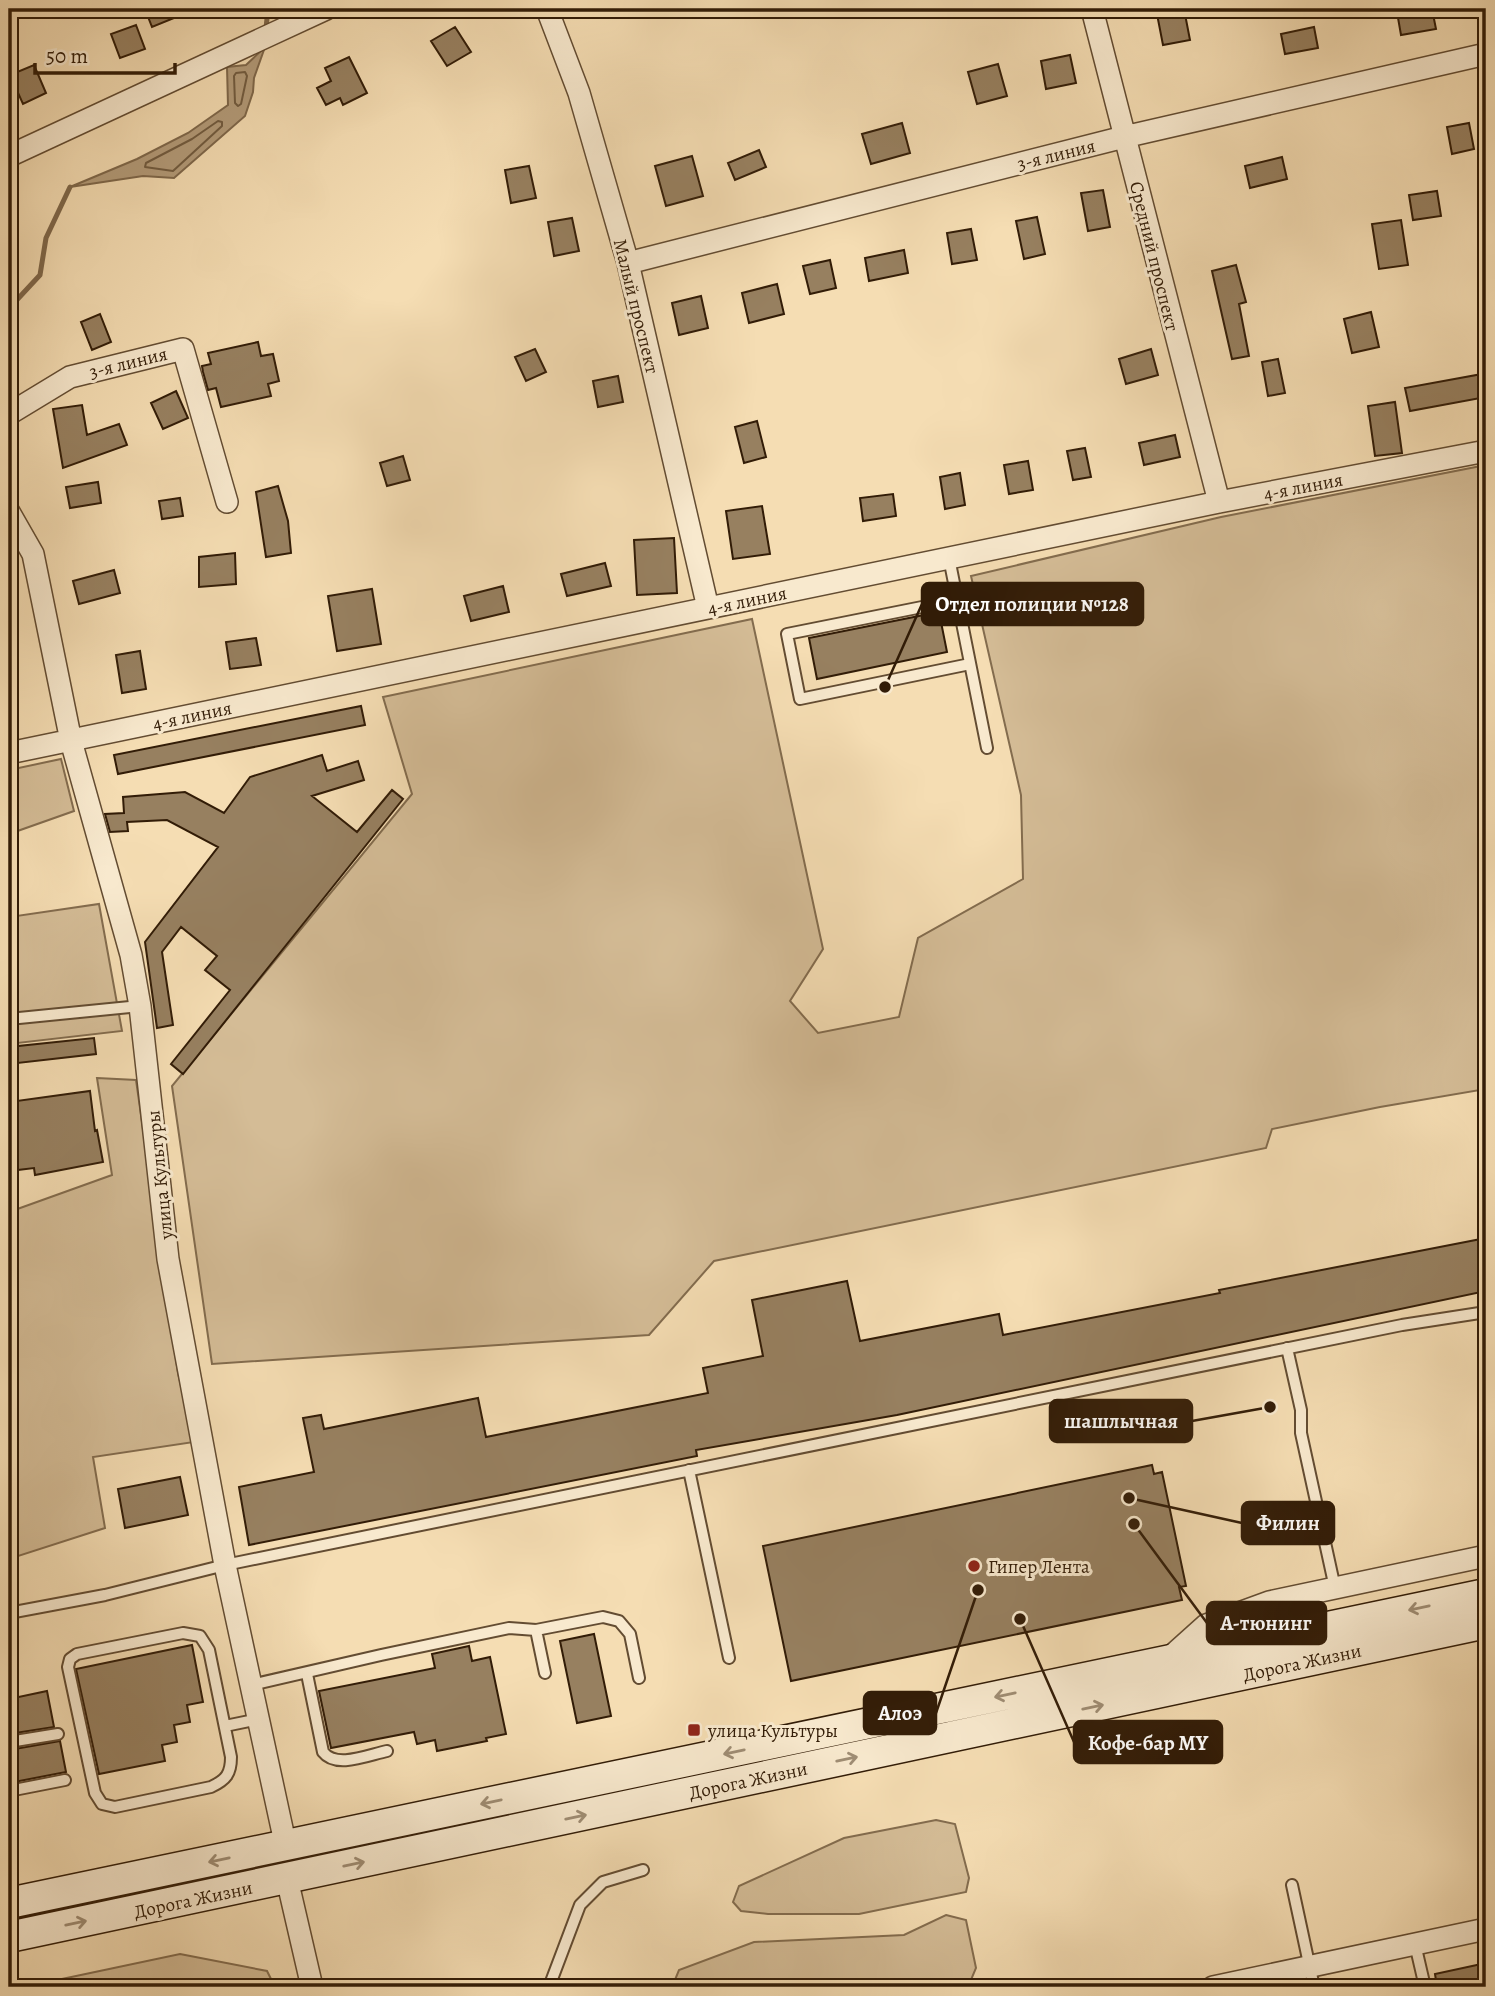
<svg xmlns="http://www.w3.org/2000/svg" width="1495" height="1996" font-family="Alegreya,serif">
	<rect width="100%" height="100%" fill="#f5ddb3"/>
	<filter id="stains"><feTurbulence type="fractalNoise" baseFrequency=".00286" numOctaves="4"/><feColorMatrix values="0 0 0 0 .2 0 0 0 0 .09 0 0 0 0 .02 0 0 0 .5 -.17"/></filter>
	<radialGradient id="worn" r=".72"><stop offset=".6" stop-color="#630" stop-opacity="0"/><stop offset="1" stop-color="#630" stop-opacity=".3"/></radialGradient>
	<!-- green -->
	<path fill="#d4bc96" stroke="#836c4e" stroke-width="2" d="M 1486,465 L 1486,1089 L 1380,1107 L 1272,1129 L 1266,1148 L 714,1261 L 649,1335 L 212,1364 L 172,1086 L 412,794 L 383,697 L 752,619 L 823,949 L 790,1001 L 818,1033 L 899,1017 L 918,938 L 1023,879 L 1021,795 L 971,576 L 1221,517 Z
		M 61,759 L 74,811 L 9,834 L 9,770 Z
		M 9,887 L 17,916 L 99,904 L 122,1031 L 9,1044 Z
		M 97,1078 L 136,1080 L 178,1373 L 194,1442 L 93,1457 L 105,1528 L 9,1559 L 9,1212 L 112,1175 Z
		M 936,1820 L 955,1824 L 969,1878 L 966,1892 L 859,1914 L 768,1914 L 741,1911 L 733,1902 L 739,1886 L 844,1838 Z
		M 946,1915 L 966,1920 L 976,1968 L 968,1987 L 672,1987 L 679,1970 L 754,1942 L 904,1935 Z
		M 180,1954 L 267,1971 L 275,1987 L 24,1987 Z"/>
	<!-- water -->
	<path fill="#b39b79" stroke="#7f684b" stroke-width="2" d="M 265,47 L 254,78 L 253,92 L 245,116 L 174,178 L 143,176 L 70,187 L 137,159 L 188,133 L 228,105 L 227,67 L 246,65 Z"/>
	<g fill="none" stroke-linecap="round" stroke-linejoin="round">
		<!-- shore -->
		<path stroke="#725c40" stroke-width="2" d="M 245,72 L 247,76 L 241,104 L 238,106 L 235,103 L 234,76 L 236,73 Z
			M 218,121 L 222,122 L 222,126 L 173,171 L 145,167 L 146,163 L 192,139 Z"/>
		<!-- stream -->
		<path stroke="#7f684b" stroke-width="5" d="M 266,28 L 268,9
			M 9,317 L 14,303 L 40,275 L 46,238 L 70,187"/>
	</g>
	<!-- building -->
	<path fill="#978060" stroke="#321c07" stroke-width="2" d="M 145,9 L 196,9 L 152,27 Z
		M 1156,9 L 1184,9 L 1190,40 L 1163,45 Z
		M 1415,9 L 1432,9 L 1436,29 L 1401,35 L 1397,12 Z
		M 136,25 L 145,49 L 120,58 L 111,34 Z
		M 455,27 L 471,52 L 447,66 L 431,41 Z
		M 1314,27 L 1318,48 L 1285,54 L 1281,34 Z
		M 1070,55 L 1076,83 L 1046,89 L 1041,61 Z
		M 349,57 L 367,93 L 343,105 L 340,98 L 326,105 L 317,88 L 331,81 L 325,68 Z
		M 998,64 L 1007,96 L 977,104 L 968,72 Z
		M 34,65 L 46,93 L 23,104 L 10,75 Z
		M 902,123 L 910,153 L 871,164 L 862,134 Z
		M 1469,123 L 1474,149 L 1452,154 L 1447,127 Z
		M 759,150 L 766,167 L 735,180 L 728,163 Z
		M 692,156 L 703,196 L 666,206 L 655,166 Z
		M 1282,157 L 1287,179 L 1250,188 L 1245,166 Z
		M 529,166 L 536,198 L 511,203 L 505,170 Z
		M 1103,190 L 1110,227 L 1088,231 L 1081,193 Z
		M 1437,191 L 1441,216 L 1413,220 L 1409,195 Z
		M 1037,217 L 1045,254 L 1024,259 L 1016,221 Z
		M 572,218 L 579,251 L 554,256 L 548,222 Z
		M 1401,220 L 1408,265 L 1379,269 L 1372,224 Z
		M 971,229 L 977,260 L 952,264 L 947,233 Z
		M 904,250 L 908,273 L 869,281 L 865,258 Z
		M 830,260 L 836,288 L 810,294 L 803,266 Z
		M 1236,265 L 1246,302 L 1239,304 L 1249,356 L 1232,359 L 1212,271 Z
		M 777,284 L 784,314 L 749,323 L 742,293 Z
		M 701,296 L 708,328 L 679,335 L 672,303 Z
		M 1371,312 L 1379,347 L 1352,353 L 1344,319 Z
		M 100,314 L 111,342 L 92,350 L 81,322 Z
		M 258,342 L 261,356 L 273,354 L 279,381 L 268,384 L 271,396 L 221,407 L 216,388 L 208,390 L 203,372 L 202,366 L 211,364 L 208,353 Z
		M 535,349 L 546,372 L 526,381 L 515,357 Z
		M 1151,349 L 1158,375 L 1126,384 L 1119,359 Z
		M 1278,359 L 1285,393 L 1268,396 L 1262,362 Z
		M 1482,374 L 1486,397 L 1410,411 L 1405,388 Z
		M 618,376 L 623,402 L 598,407 L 593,381 Z
		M 176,391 L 188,418 L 163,429 L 151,403 Z
		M 1395,402 L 1402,453 L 1375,456 L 1368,406 Z
		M 82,405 L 87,435 L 119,424 L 127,445 L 63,468 L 53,409 Z
		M 757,421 L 766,457 L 744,463 L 735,427 Z
		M 1175,435 L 1180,457 L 1144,465 L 1139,443 Z
		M 1085,448 L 1091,477 L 1073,480 L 1067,451 Z
		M 403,456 L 410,480 L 387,486 L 380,463 Z
		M 1028,461 L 1033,490 L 1009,494 L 1004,465 Z
		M 960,473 L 965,505 L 945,509 L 940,477 Z
		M 98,482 L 101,503 L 70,508 L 66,487 Z
		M 278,486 L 288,521 L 291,553 L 266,557 L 256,492 Z
		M 893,494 L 896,516 L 863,521 L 860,498 Z
		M 180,498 L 183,516 L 162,519 L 159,501 Z
		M 762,506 L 770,554 L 733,559 L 726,511 Z
		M 674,538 L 677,593 L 637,595 L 634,540 Z
		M 235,553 L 236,584 L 199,587 L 199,557 Z
		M 605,563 L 611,586 L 567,596 L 561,574 Z
		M 114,570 L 120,593 L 79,604 L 73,581 Z
		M 503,586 L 509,612 L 471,621 L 464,596 Z
		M 372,589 L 381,644 L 337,651 L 328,596 Z
		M 939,612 L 947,652 L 817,679 L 809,638 Z
		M 256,638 L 261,665 L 230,669 L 226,642 Z
		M 140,651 L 146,689 L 122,693 L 116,655 Z
		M 361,706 L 365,725 L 118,774 L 114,755 Z
		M 322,755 L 327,771 L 358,761 L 364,780 L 312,796 L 357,832 L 392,790 L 403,799 L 183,1074 L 171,1064 L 230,990 L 205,970 L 217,956 L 181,927 L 162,952 L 173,1025 L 157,1028 L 145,942 L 218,847 L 167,820 L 127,822 L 128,831 L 110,832 L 105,814 L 124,813 L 123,797 L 185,792 L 224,813 L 250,777 Z
		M 94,1038 L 96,1054 L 9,1064 L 9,1047 Z
		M 90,1091 L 95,1131 L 97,1130 L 103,1162 L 35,1175 L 34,1168 L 9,1171 L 9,1102 Z
		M 1486,1238 L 1486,1291 L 897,1415 L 696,1450 L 697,1456 L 249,1545 L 239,1487 L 314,1472 L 303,1418 L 321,1415 L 324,1429 L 478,1398 L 486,1437 L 708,1393 L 703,1368 L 763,1356 L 752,1300 L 847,1281 L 860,1341 L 999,1314 L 1003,1335 L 1220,1293 L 1219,1290 Z
		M 1152,1465 L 1154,1474 L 1162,1472 L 1186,1586 L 1179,1587 L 1182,1600 L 791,1681 L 763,1546 Z
		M 180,1477 L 188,1515 L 125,1528 L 118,1489 Z
		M 594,1634 L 611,1716 L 577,1723 L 560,1641 Z
		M 192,1645 L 203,1702 L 187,1705 L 190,1722 L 174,1725 L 177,1742 L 162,1745 L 165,1761 L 99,1774 L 76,1669 Z
		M 469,1646 L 472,1661 L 490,1657 L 506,1734 L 486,1738 L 487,1741 L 437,1751 L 435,1740 L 417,1744 L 414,1732 L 331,1748 L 319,1691 L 435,1668 L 432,1654 Z
		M 47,1691 L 54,1727 L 9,1734 L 9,1699 Z
		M 60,1741 L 66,1772 L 9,1783 L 9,1750 Z
		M 1486,1963 L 1486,1987 L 1437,1987 L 1435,1974 Z"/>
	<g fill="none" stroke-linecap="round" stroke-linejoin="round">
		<!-- service casing -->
		<g stroke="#634c32" stroke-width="14">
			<path id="service" d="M 949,558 L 987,748
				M 957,600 L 787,634 L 800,699 L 970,664
				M 9,1019 L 140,1006
				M 1287,1348 L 1301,1410 L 1301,1433 L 1335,1588
				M 689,1470 L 729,1658
				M 9,1613 L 105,1595 L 225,1565 L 1402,1325 L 1486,1312
				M 536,1630 L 545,1673
				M 183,1633 L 200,1636 L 209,1650 L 231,1757 C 231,1774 226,1780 211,1787 L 115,1807 L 102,1804 L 95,1793 L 68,1667 L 70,1659 L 77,1654 Z
				M 307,1674 L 323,1752 C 336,1769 368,1755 387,1751
				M 251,1685 L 381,1655 L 509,1628 L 536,1630 L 603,1617 L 619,1621 L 630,1634 L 639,1678
				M 225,1726 L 259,1719
				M 9,1742 L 58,1734
				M 9,1791 L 65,1780
				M 1292,1885 L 1314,1987
				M 1415,1944 L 1425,1987
				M 549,1987 L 580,1905 L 603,1882 L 643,1870"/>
		</g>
		<!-- minor casing -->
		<g stroke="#634c32" stroke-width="24">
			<path id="minor" d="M 547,9 L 579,93 L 628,263 L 708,608
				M 1092,9 L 1219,502
				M 9,156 L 326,9
				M 628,263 L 1124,137 L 1486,54
				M 9,414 L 70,377 L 183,349 L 227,502
				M 9,512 L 33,554 L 71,741 L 131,955 L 140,1006 L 168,1259 L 225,1565 L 286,1847
				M 9,753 L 1219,502 L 1486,451
				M 1167,1660 L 1206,1625 L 1269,1602 L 1486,1556
				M 287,1879 L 312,1987
				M 1213,1987 L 1486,1929"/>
		</g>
		<!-- secondary casing -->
		<g stroke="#321c07" stroke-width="33">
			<path id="secondary" d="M 9,1903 L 1486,1594
				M 9,1937 L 1486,1623"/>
		</g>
		<!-- service -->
		<use href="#service" stroke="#f8e9ce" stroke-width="10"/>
		<!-- minor -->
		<use href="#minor" stroke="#f8e9ce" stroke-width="21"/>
		<!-- secondary -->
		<use href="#secondary" stroke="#f8e9ce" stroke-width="30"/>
	</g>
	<!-- one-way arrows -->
	<defs><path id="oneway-shaft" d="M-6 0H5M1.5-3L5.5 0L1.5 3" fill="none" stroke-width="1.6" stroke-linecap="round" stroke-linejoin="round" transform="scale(1.75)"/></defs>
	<g stroke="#9f8d74">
		<use href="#oneway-shaft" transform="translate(1419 1608) rotate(168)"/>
		<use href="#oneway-shaft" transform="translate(1005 1695) rotate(168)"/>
		<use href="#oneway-shaft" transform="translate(1093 1707) rotate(-12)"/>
		<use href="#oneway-shaft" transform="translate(734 1752) rotate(168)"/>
		<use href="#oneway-shaft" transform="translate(847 1759) rotate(-12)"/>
		<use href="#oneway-shaft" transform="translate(491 1802) rotate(168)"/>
		<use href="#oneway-shaft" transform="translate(576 1817) rotate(-12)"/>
		<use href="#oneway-shaft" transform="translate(219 1860) rotate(168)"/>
		<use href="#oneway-shaft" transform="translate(354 1864) rotate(-12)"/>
		<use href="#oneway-shaft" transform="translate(76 1923) rotate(-12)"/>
	</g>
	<!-- markers -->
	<g fill="#8f2418" stroke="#f8e9ce" stroke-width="2.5">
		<circle cx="974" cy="1566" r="7"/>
		<rect x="687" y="1723" width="14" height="14" rx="3.5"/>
	</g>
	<g text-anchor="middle" stroke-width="6" stroke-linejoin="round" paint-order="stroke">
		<!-- street labels -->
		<g font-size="19" fill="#321c07" stroke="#f8e9ce">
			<text transform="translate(1056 154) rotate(-14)" y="7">3-я линия</text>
			<text transform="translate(1155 256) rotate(76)" y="7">Средний проспект</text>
			<text transform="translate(637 306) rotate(76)" y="7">Малый проспект</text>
			<text transform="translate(128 362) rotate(-14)" y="7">3-я линия</text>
			<text transform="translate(1303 486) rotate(-11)" y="7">4-я линия</text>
			<text transform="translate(747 600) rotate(-12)" y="7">4-я линия</text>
			<text transform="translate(192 715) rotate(-12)" y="7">4-я линия</text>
			<text transform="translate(159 1175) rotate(-96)" y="7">улица Культуры</text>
			<text transform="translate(1302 1662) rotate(-12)" y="7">Дорога Жизни</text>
			<text transform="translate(748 1780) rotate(-12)" y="7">Дорога Жизни</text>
			<text transform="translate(193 1899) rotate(-12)" y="7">Дорога Жизни</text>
		</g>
		<!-- poi labels -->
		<g font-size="19" fill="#321c07" stroke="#f8e9ce" text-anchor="start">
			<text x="988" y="1573">Гипер Лента</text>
			<text x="708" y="1737">улица Культуры</text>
		</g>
	</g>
	<!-- callouts -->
	<path fill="none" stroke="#321c07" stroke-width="2.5" d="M885 687L922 604M1270 1407L1192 1421M1129 1498L1242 1523M1134 1524L1207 1623M978 1590L936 1713M1020 1619L1074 1742"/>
	<g fill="#321c07" stroke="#f8e9ce" stroke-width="2.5">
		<circle cx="885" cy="687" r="7"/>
		<circle cx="1270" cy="1407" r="7"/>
		<circle cx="1129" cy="1498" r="7"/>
		<circle cx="1134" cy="1524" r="7"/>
		<circle cx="978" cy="1590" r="7"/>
		<circle cx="1020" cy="1619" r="7"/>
	</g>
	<g fill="#321c07" stroke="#321c07" stroke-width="2.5">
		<rect x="922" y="583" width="221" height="42" rx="7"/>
		<rect x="1050" y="1400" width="142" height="42" rx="7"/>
		<rect x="1242" y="1502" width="92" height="42" rx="7"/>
		<rect x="1207" y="1602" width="119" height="42" rx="7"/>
		<rect x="864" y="1692" width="72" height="42" rx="7"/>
		<rect x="1074" y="1721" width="148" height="42" rx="7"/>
	</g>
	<g font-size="21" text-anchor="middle" font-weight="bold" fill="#fff">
		<text x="1032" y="611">Отдел полиции №128</text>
		<text x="1121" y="1428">шашлычная</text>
		<text x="1288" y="1530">Филин</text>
		<text x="1266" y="1630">А-тюнинг</text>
		<text x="900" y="1720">Алоэ</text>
		<text x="1148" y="1750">Кофе-бар MY</text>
	</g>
	<!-- margin -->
	<rect width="1495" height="1996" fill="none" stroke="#f5ddb3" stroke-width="35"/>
	<rect x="10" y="10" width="1474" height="1975" fill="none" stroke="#321c07" stroke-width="3.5"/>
	<rect x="18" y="18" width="1460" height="1961" fill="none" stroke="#321c07" stroke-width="2"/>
	<!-- scale -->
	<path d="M35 63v10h140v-10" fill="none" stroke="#321c07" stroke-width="3.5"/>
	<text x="46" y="63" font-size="21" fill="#321c07" stroke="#f8e9ce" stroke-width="5" paint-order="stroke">50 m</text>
	<rect width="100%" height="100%" filter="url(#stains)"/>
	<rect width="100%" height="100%" fill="url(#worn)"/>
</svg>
